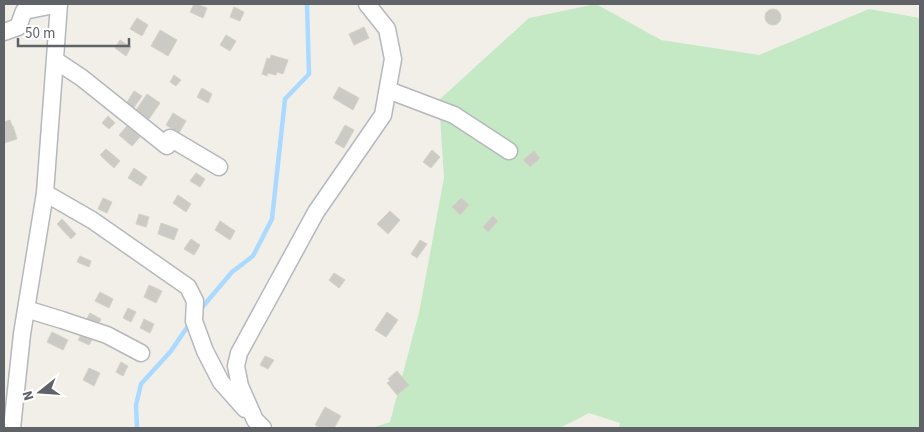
<svg xmlns="http://www.w3.org/2000/svg" width="924" height="432" font-family="'Source Sans 3',sans-serif">
	<rect width="100%" height="100%" fill="#f1efe8"/>
	<!-- green -->
	<path fill="#c5e8c5" d="M 596,4 L 661,40 L 759,55 L 869,9 L 920,18 L 920,428 L 619,428 L 620,423 L 589,413 L 560,428 L 372,428 L 390,422 L 419,313 L 444,178 L 439,100 L 529,18 Z"/>
	<g fill="none" stroke-linecap="round" stroke-linejoin="round">
		<!-- stream -->
		<path stroke="#aadaff" stroke-width="4.5" d="M 199,311 L 232,272 L 253,256 L 272,219 L 285,99 L 309,74 L 307,4
			M 137,428 L 136,405 L 141,384 L 171,351 L 190,323"/>
	</g>
	<!-- building -->
	<path fill="#cccac5" stroke="#d6d1c6" d="M 194,4 L 197,4 L 207,8 L 203,18 L 190,12 Z
		M 234,7 L 244,12 L 240,21 L 230,17 Z
		M765 17a8 8 0 1 1 16 0a8 8 0 1 1-16 0Z
		M 137,18 L 148,25 L 142,36 L 130,29 Z
		M 364,27 L 369,38 L 354,45 L 349,34 Z
		M 160,30 L 177,40 L 168,56 L 151,46 Z
		M 226,35 L 236,41 L 230,51 L 220,45 Z
		M 120,40 L 131,47 L 126,56 L 115,48 Z
		M 271,55 L 288,60 L 283,74 L 277,72 L 276,75 L 268,73 L 267,76 L 262,74 L 267,58 L 270,59 Z
		M 174,75 L 181,80 L 176,86 L 170,82 Z
		M 339,87 L 359,98 L 353,110 L 333,98 Z
		M 202,88 L 212,94 L 208,103 L 197,97 Z
		M 134,91 L 142,96 L 133,109 L 126,104 Z
		M 147,94 L 160,103 L 149,119 L 136,110 Z
		M 173,113 L 186,121 L 179,133 L 166,125 Z
		M 108,116 L 115,123 L 109,129 L 102,123 Z
		M 10,120 L 12,126 L 13,126 L 17,139 L 4,143 L 4,122 Z
		M 345,125 L 354,130 L 344,148 L 335,143 Z
		M 127,126 L 140,137 L 132,146 L 119,135 Z
		M 106,149 L 120,161 L 114,168 L 100,155 Z
		M 432,150 L 440,157 L 431,168 L 423,162 Z
		M 534,151 L 540,158 L 530,167 L 523,160 Z
		M 134,168 L 147,177 L 141,186 L 128,178 Z
		M 196,173 L 205,179 L 200,187 L 190,181 Z
		M 178,195 L 191,204 L 186,212 L 173,203 Z
		M 103,198 L 112,202 L 107,213 L 98,209 Z
		M 461,198 L 469,205 L 460,215 L 452,207 Z
		M 390,211 L 400,220 L 388,234 L 377,224 Z
		M 139,214 L 149,217 L 146,227 L 136,224 Z
		M 493,216 L 498,221 L 488,232 L 483,227 Z
		M 62,219 L 76,234 L 71,239 L 57,224 Z
		M 220,221 L 235,231 L 230,240 L 215,230 Z
		M 161,223 L 178,229 L 174,240 L 158,234 Z
		M 191,239 L 200,245 L 194,255 L 184,249 Z
		M 420,240 L 427,244 L 417,258 L 411,254 Z
		M 80,256 L 91,261 L 89,267 L 77,262 Z
		M 334,273 L 345,280 L 339,288 L 329,280 Z
		M 149,285 L 162,291 L 156,303 L 144,297 Z
		M 100,292 L 113,299 L 109,308 L 95,301 Z
		M 128,308 L 136,312 L 131,322 L 123,318 Z
		M 387,312 L 398,320 L 386,337 L 375,330 Z
		M 90,313 L 101,319 L 97,327 L 85,322 Z
		M 144,319 L 154,324 L 150,333 L 140,328 Z
		M 52,332 L 68,340 L 63,350 L 47,342 Z
		M 82,333 L 93,338 L 89,345 L 78,340 Z
		M 265,356 L 274,360 L 268,369 L 260,365 Z
		M 121,362 L 128,366 L 123,376 L 116,372 Z
		M 89,368 L 100,373 L 94,386 L 83,380 Z
		M 397,371 L 409,385 L 397,395 L 387,383 L 390,381 L 388,379 Z
		M 325,407 L 341,416 L 334,428 L 321,428 L 315,425 Z"/>
	<g fill="none" stroke-linecap="round" stroke-linejoin="round">
		<!-- minor casing -->
		<g stroke="#b5b8bc" stroke-width="19">
			<path id="minor" d="M 4,32 L 18,27 L 24,11 L 59,4
				M 55,60 L 82,78 L 167,146 L 170,138 L 219,167
				M 388,90 L 454,115 L 509,151
				M 45,193 L 92,220 L 188,287 L 195,301 L 194,321 L 205,351 L 221,382 L 245,409
				M 26,309 L 62,320 L 107,335 L 141,353
				M 12,428 L 22,334 L 45,193 L 59,4
				M 263,428 L 255,420 L 240,386 L 236,366 L 239,353 L 316,212 L 383,115 L 393,59 L 387,29 L 367,4"/>
		</g>
		<!-- minor -->
		<use href="#minor" stroke="#fff" stroke-width="16"/>
	</g>
	<!-- border -->
	<rect width="924" height="432" fill="none" stroke="#5f6368" stroke-width="10"/>
	<!-- north arrow -->
	<g transform="translate(40 392) rotate(253)" stroke="#ffffff" stroke-width="4" paint-order="stroke">
	<path d="M0-4L9 19L0 12L-9 19Z" fill="#5f6368"/>
	<text y="-8" font-size="14" font-weight="bold" text-anchor="middle" fill="#5f6368">N</text>
	</g>
	<!-- scale -->
	<path d="M18 38v8h111v-8" fill="none" stroke="#5f6368" stroke-width="2.5"/>
	<text x="25" y="38" font-size="15" fill="#5f6368" stroke="#ffffff" stroke-width="4" paint-order="stroke">50 m</text>
</svg>
